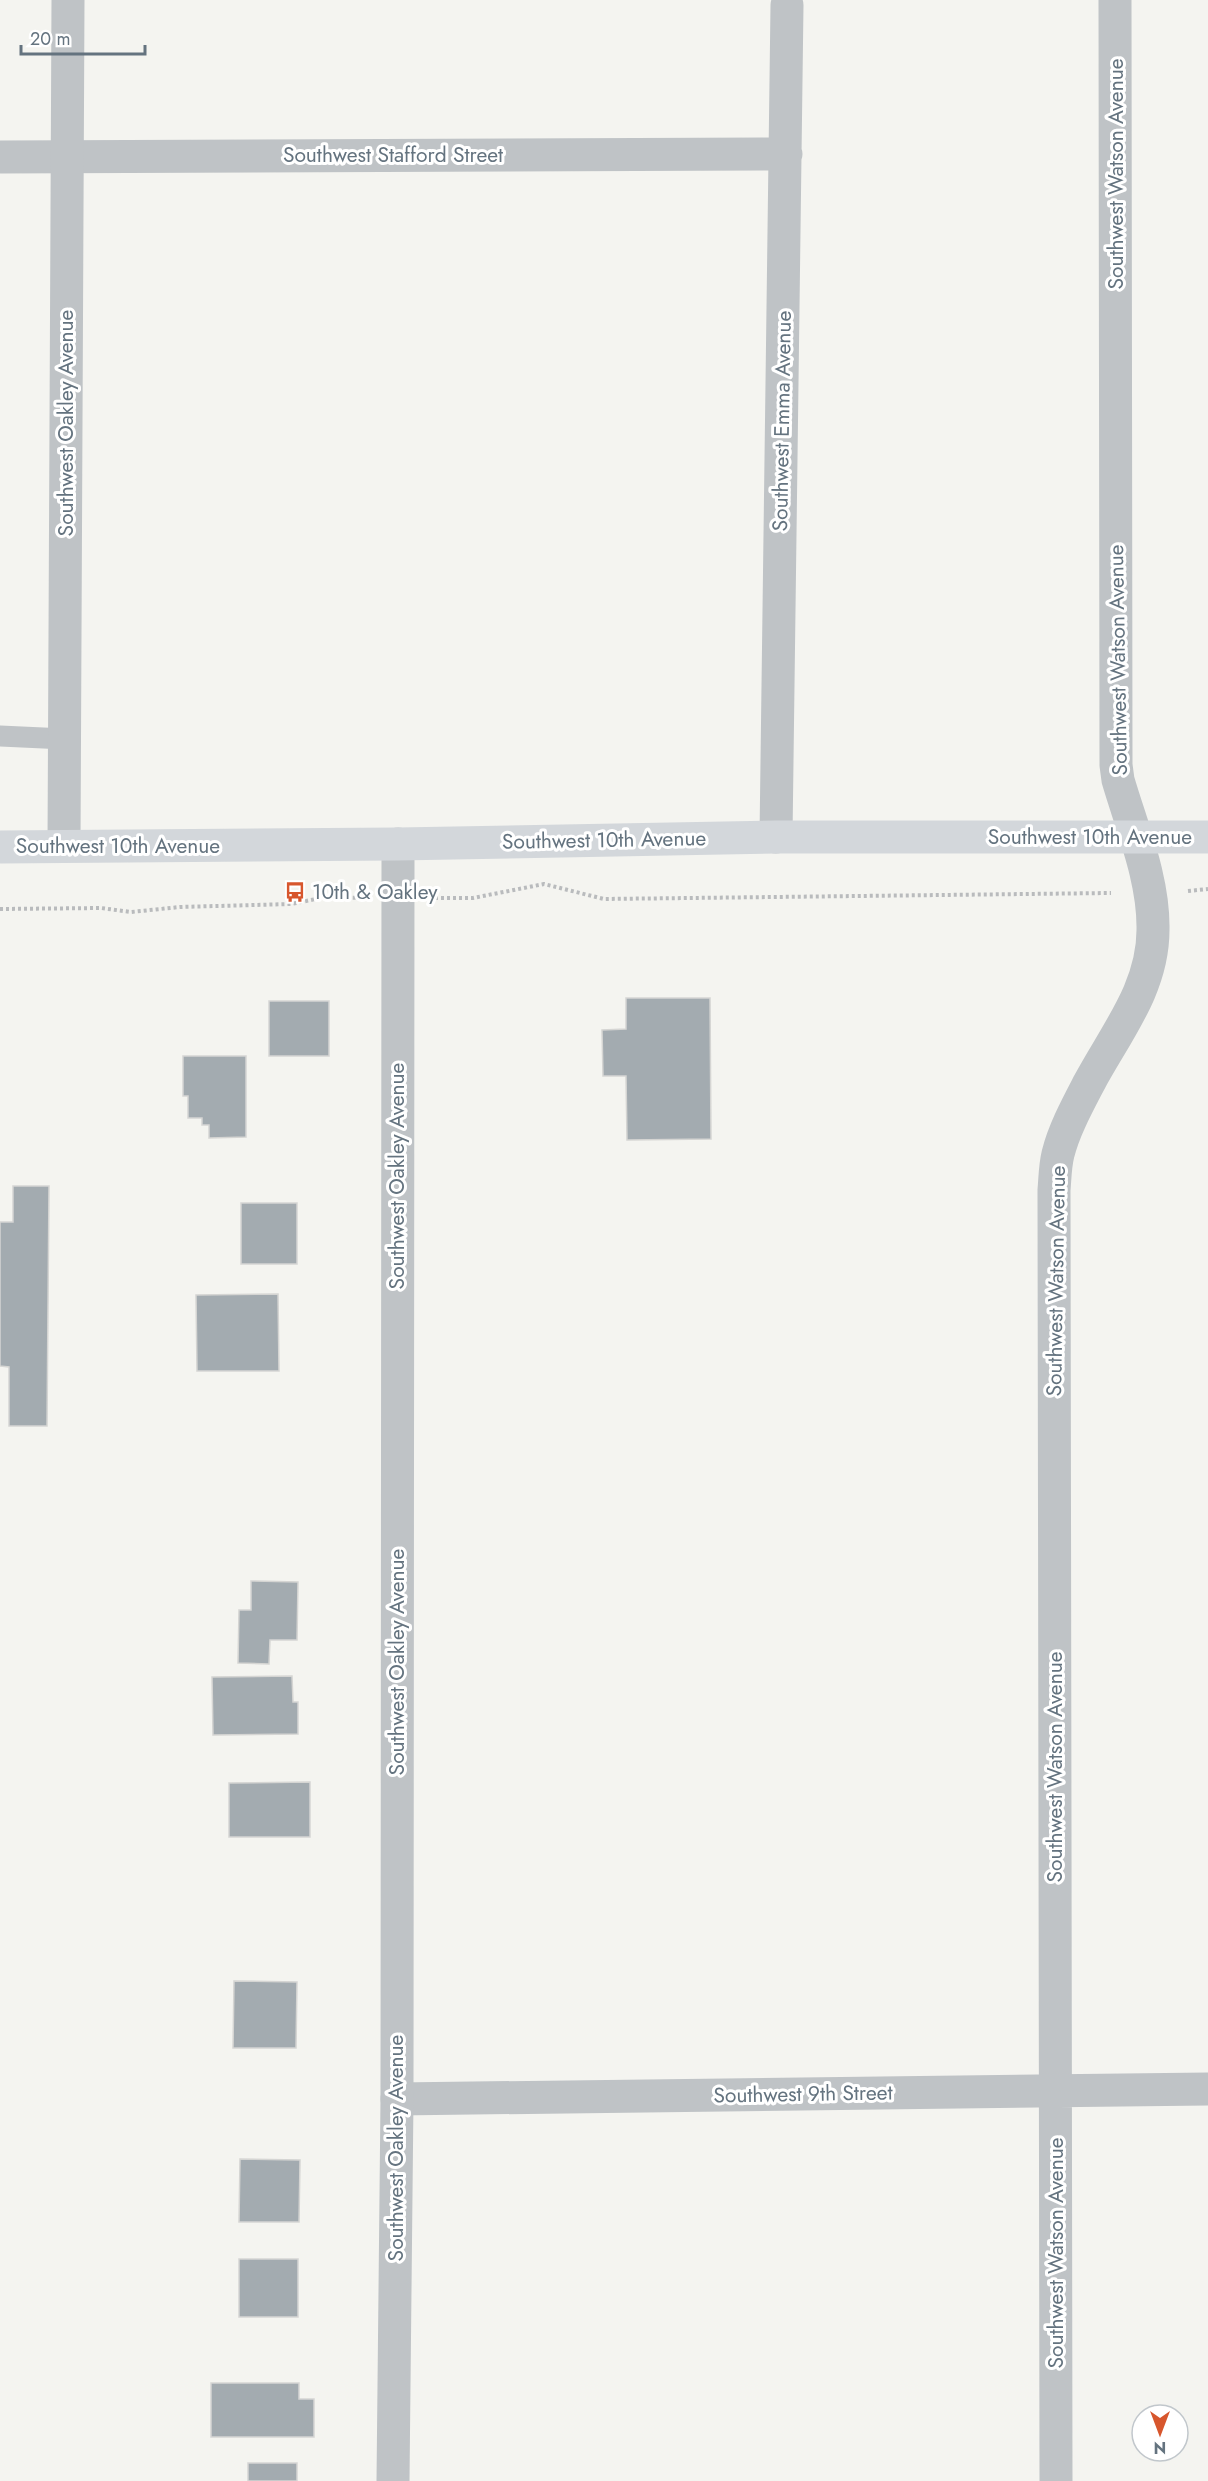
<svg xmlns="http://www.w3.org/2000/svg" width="1208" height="2481" font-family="Jost,sans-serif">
	<rect width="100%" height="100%" fill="#f4f4f0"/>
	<!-- building -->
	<path fill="#a3abb0" stroke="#d5d5d3" stroke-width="1.5" d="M 626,998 L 710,998 L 711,1139 L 627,1140 L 626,1076 L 603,1076 L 602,1030 L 626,1029 Z
		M 269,1001 L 329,1001 L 329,1056 L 269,1056 Z
		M 183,1056 L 246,1056 L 246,1137 L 209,1138 L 209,1125 L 202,1125 L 202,1118 L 188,1118 L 188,1096 L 183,1096 Z
		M 13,1186 L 49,1186 L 47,1426 L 9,1426 L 9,1367 L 0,1366 L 0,1222 L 13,1222 Z
		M 241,1203 L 297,1203 L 297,1264 L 241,1264 Z
		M 278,1294 L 279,1371 L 197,1371 L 196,1295 Z
		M 251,1581 L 298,1582 L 297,1640 L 270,1640 L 269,1664 L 238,1663 L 239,1610 L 251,1610 Z
		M 292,1676 L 293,1702 L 298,1702 L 298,1734 L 213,1735 L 212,1677 Z
		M 310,1782 L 310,1837 L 229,1837 L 229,1783 Z
		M 234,1981 L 297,1982 L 296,2048 L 233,2048 Z
		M 240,2159 L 300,2160 L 299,2222 L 239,2222 Z
		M 239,2259 L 298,2259 L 298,2317 L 239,2317 Z
		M 211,2383 L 299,2383 L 299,2399 L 314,2399 L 314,2437 L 211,2437 Z
		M 248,2463 L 297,2463 L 297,2481 L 248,2481 Z"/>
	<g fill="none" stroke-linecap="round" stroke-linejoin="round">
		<!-- path -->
		<path stroke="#b9bbbd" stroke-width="4" stroke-dasharray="3 3" stroke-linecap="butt" d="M 1188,891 L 1208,889
			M 435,898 L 473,898 L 544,884 L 604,899 L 1111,893
			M 0,909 L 101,908 L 131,912 L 180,907 L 291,904 L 326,897 L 362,898"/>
		<!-- service -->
		<path stroke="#bfc3c6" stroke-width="21" d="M 0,736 L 65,739"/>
		<!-- minor -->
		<path stroke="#bfc3c6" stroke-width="33" d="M 0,157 L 786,154
			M 776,837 L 787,5
			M 397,2099 L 1208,2089
			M 1056,2481 L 1054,1190 C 1055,1179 1055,1166 1058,1154 C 1064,1130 1077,1106 1089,1083 C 1115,1034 1153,989 1153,930 C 1154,879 1132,828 1118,780 L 1116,765 L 1115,0"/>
		<!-- tertiary -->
		<path stroke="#bfc3c6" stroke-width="33" d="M 64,846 L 68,0
			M 393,2481 L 397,2099 L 398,844"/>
		<!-- secondary -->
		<path stroke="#d3d7db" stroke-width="33" d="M 0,847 L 398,844 L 776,837 L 1208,837"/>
	</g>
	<!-- icons -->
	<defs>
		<g id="bus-bare" transform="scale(1.62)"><path d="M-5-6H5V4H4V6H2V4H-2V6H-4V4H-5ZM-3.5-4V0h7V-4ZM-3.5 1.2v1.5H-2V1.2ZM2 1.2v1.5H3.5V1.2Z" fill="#d7562d" stroke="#fff" stroke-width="2.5" paint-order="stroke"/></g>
	</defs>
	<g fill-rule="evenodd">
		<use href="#bus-bare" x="295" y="892"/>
	</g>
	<g text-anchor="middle" stroke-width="6" stroke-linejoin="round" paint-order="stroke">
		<!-- street labels -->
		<g font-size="21" fill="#64737f" stroke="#fff">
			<text x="393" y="162">Southwest Stafford Street</text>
			<text transform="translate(1116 174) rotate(-90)" y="7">Southwest Watson Avenue</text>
			<text transform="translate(782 421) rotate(-89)" y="7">Southwest Emma Avenue</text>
			<text transform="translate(66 423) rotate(-90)" y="7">Southwest Oakley Avenue</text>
			<text transform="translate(1118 660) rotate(-91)" y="7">Southwest Watson Avenue</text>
			<text x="1090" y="844">Southwest 10th Avenue</text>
			<text transform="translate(604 840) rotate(-1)" y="7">Southwest 10th Avenue</text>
			<text x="118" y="853">Southwest 10th Avenue</text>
			<text transform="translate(397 1176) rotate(-90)" y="7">Southwest Oakley Avenue</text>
			<text transform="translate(1056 1281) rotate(-89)" y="7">Southwest Watson Avenue</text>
			<text transform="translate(397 1662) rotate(-90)" y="7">Southwest Oakley Avenue</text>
			<text transform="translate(1055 1767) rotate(-90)" y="7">Southwest Watson Avenue</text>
			<text transform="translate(803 2094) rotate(-1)" y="7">Southwest 9th Street</text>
			<text transform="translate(396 2148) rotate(-90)" y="7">Southwest Oakley Avenue</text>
			<text transform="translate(1056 2253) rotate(-90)" y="7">Southwest Watson Avenue</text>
		</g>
		<!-- poi labels -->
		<g font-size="21" fill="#64737f" stroke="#fff" text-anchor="start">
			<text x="312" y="899">10th &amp; Oakley</text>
		</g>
	</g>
	<!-- north arrow -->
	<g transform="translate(1160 2433) rotate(180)"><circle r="28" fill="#ffffff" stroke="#c1c7cc" stroke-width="1.5"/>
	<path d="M0-4.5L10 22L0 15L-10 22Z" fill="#d7562d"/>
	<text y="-9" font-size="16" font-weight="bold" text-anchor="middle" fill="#64737f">N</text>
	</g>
	<!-- scale -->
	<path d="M21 45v9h124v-9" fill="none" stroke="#64737f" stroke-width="3"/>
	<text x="30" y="45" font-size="18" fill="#64737f" stroke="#ffffff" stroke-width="4.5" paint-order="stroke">20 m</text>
</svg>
